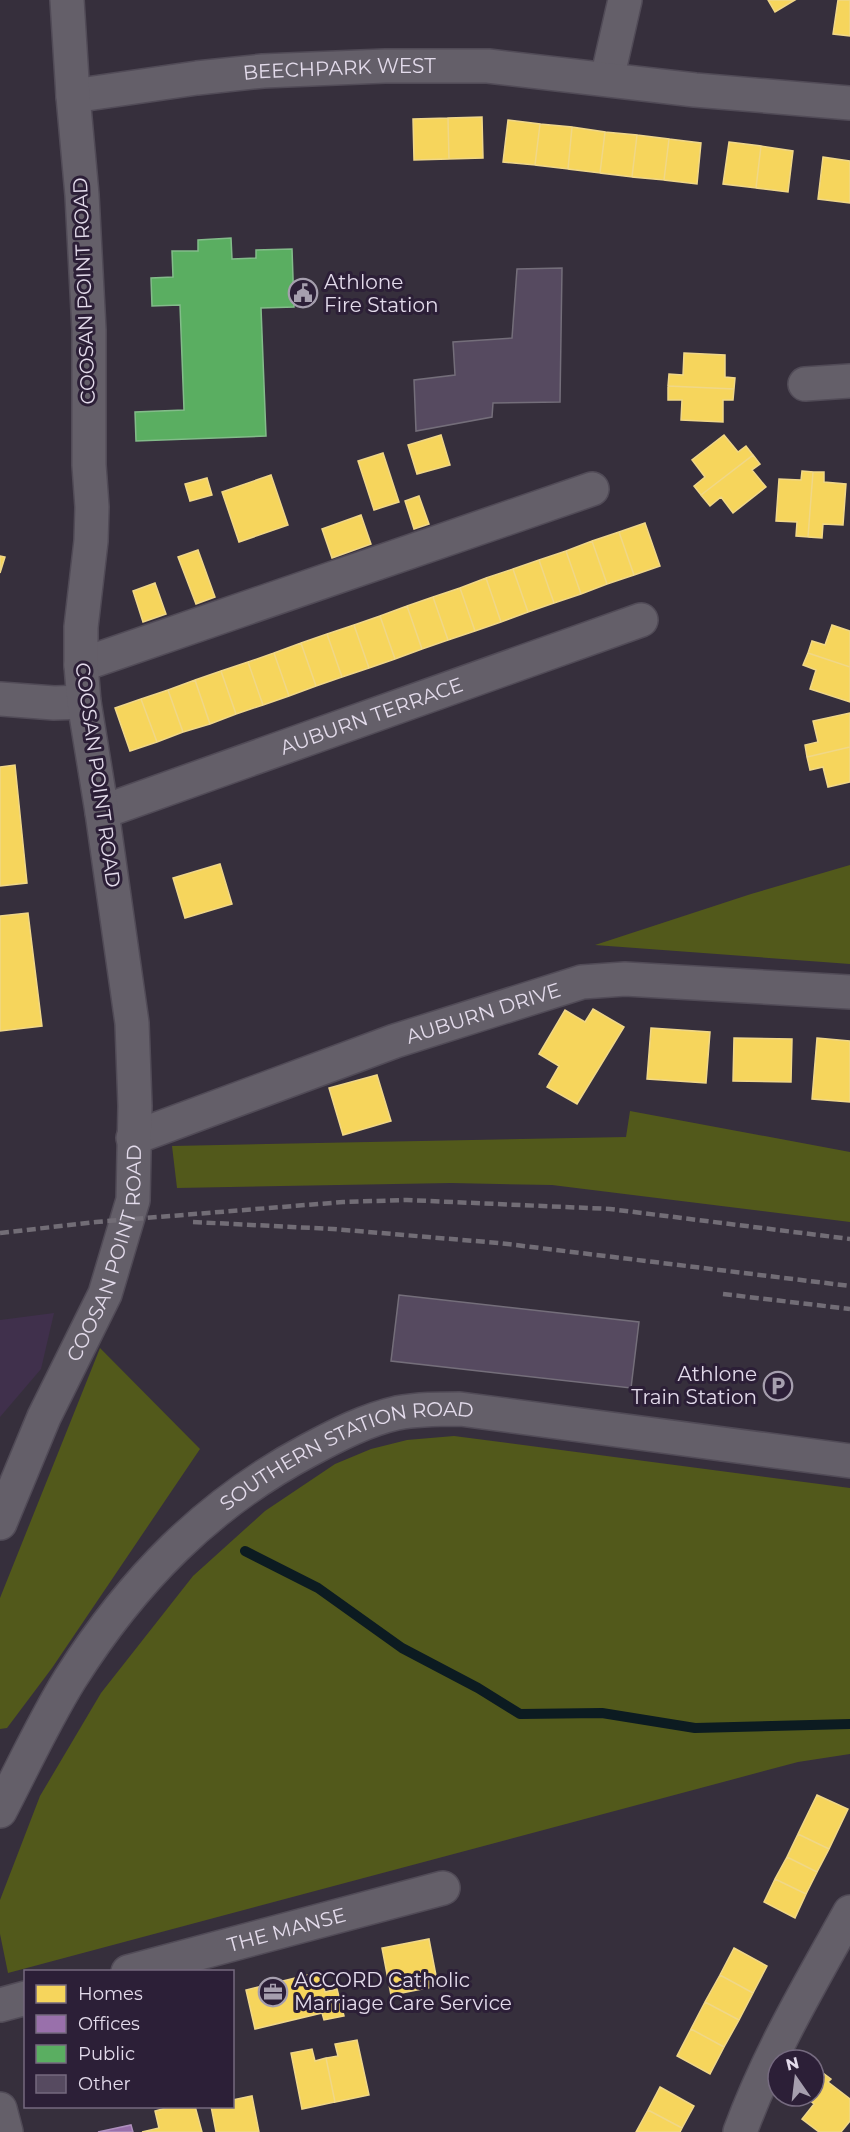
<svg xmlns="http://www.w3.org/2000/svg" width="850" height="2132" font-family="Montserrat,sans-serif">
	<rect width="100%" height="100%" fill="#362f3c"/>
	<!-- built -->
	<path fill="#40304c" d="M 54,1313 L 41,1369 L 0,1417 L 0,1320 Z"/>
	<!-- green -->
	<path fill="#52591b" d="M 850,865 L 850,964 L 595,945 L 751,894 Z
		M 630,1111 L 850,1152 L 850,1222 L 552,1185 L 451,1183 L 177,1188 L 172,1146 L 626,1137 Z
		M 100,1348 L 200,1449 L 52,1668 L 7,1728 L 0,1729 L 0,1598 Z
		M 454,1436 L 850,1488 L 850,1754 L 798,1762 L 8,1973 L 0,1934 L 0,1900 L 40,1796 L 101,1693 L 193,1576 L 265,1511 L 335,1464 L 371,1449 L 407,1440 Z"/>
	<!-- homes -->
	<path fill="#f6d55c" stroke="#f0d787" stroke-width="1.5" d="M 768,0 L 795,0 L 775,12 Z
		M 838,0 L 850,0 L 850,36 L 833,34 Z
		M 482,117 L 483,158 L 449,159 L 448,118 Z
		M 448,118 L 449,159 L 414,160 L 413,119 Z
		M 508,120 L 540,124 L 535,165 L 503,162 Z
		M 540,124 L 572,127 L 568,169 L 535,165 Z
		M 572,127 L 605,132 L 600,173 L 568,169 Z
		M 605,132 L 637,135 L 632,177 L 600,173 Z
		M 637,135 L 669,139 L 664,180 L 632,177 Z
		M 669,139 L 701,143 L 697,184 L 664,180 Z
		M 729,142 L 761,146 L 756,188 L 723,184 Z
		M 761,146 L 793,151 L 788,192 L 756,188 Z
		M 823,157 L 850,161 L 850,203 L 818,199 Z
		M 684,353 L 725,355 L 725,377 L 735,378 L 734,389 L 668,386 L 669,374 L 683,375 Z
		M 668,386 L 734,389 L 733,400 L 723,400 L 723,422 L 681,420 L 682,400 L 668,400 Z
		M 441,435 L 450,465 L 417,474 L 408,445 Z
		M 724,435 L 738,452 L 746,446 L 753,455 L 701,495 L 694,486 L 705,477 L 692,460 Z
		M 383,453 L 399,502 L 374,510 L 358,461 Z
		M 753,455 L 760,464 L 752,470 L 766,487 L 733,513 L 721,497 L 710,506 L 701,495 Z
		M 802,471 L 813,472 L 808,537 L 796,536 L 797,522 L 776,521 L 779,479 L 801,480 Z
		M 813,472 L 824,472 L 824,482 L 846,484 L 843,525 L 823,524 L 822,538 L 808,537 Z
		M 271,475 L 288,525 L 239,542 L 222,492 Z
		M 207,478 L 212,495 L 190,501 L 185,484 Z
		M 419,496 L 429,524 L 414,529 L 405,501 Z
		M 361,515 L 371,544 L 332,558 L 322,529 Z
		M 645,523 L 660,566 L 634,575 L 619,532 Z
		M 619,532 L 634,575 L 607,584 L 592,541 Z
		M 592,541 L 607,584 L 581,594 L 566,551 Z
		M 198,550 L 215,597 L 196,604 L 178,557 Z
		M 566,551 L 581,594 L 554,603 L 539,560 Z
		M 0,556 L 5,557 L 0,573 Z
		M 539,560 L 554,603 L 528,612 L 513,569 Z
		M 513,569 L 528,612 L 501,622 L 486,578 Z
		M 486,578 L 501,622 L 475,631 L 460,588 Z
		M 155,583 L 166,614 L 143,622 L 133,591 Z
		M 460,588 L 475,631 L 448,640 L 433,597 Z
		M 433,597 L 448,640 L 422,649 L 407,606 Z
		M 407,606 L 422,649 L 395,659 L 380,616 Z
		M 380,616 L 395,659 L 369,668 L 354,625 Z
		M 354,625 L 369,668 L 342,677 L 327,634 Z
		M 832,625 L 850,631 L 850,667 L 808,653 L 812,641 L 825,645 Z
		M 327,634 L 342,677 L 316,686 L 301,643 Z
		M 301,643 L 316,686 L 289,696 L 274,653 Z
		M 274,653 L 289,696 L 263,705 L 248,662 Z
		M 808,653 L 850,667 L 850,702 L 810,689 L 816,670 L 803,665 Z
		M 248,662 L 263,705 L 236,714 L 221,671 Z
		M 221,671 L 236,714 L 210,724 L 195,680 Z
		M 195,680 L 210,724 L 183,732 L 168,690 Z
		M 168,690 L 183,732 L 157,742 L 141,699 Z
		M 141,699 L 157,742 L 130,751 L 115,708 Z
		M 850,713 L 850,747 L 807,757 L 805,745 L 818,742 L 813,721 Z
		M 850,747 L 850,782 L 828,787 L 823,767 L 810,770 L 807,757 Z
		M 15,765 L 27,883 L 0,886 L 0,767 Z
		M 220,864 L 232,904 L 185,918 L 173,878 Z
		M 28,913 L 42,1026 L 0,1031 L 0,916 Z
		M 593,1009 L 624,1027 L 577,1104 L 547,1087 L 559,1066 L 539,1054 L 565,1010 L 585,1022 Z
		M 651,1028 L 710,1032 L 706,1083 L 647,1079 Z
		M 734,1038 L 792,1039 L 791,1082 L 733,1081 Z
		M 817,1038 L 850,1041 L 850,1102 L 812,1099 Z
		M 377,1075 L 391,1121 L 343,1135 L 329,1088 Z
		M 817,1795 L 848,1809 L 829,1849 L 798,1834 Z
		M 798,1834 L 829,1849 L 817,1872 L 787,1857 Z
		M 787,1857 L 817,1872 L 806,1894 L 775,1879 Z
		M 775,1879 L 806,1894 L 795,1918 L 764,1902 Z
		M 429,1939 L 438,1986 L 391,1995 L 382,1948 Z
		M 734,1948 L 767,1966 L 753,1993 L 720,1975 Z
		M 320,1972 L 325,1992 L 337,1989 L 344,2016 L 324,2020 L 322,2013 L 255,2029 L 246,1990 Z
		M 720,1975 L 753,1993 L 739,2020 L 705,2002 Z
		M 705,2002 L 739,2020 L 724,2047 L 691,2029 Z
		M 691,2029 L 724,2047 L 710,2074 L 677,2056 Z
		M 357,2040 L 369,2095 L 335,2102 L 326,2058 L 338,2056 L 335,2044 Z
		M 312,2049 L 315,2061 L 326,2058 L 335,2102 L 302,2109 L 291,2053 Z
		M 815,2067 L 831,2079 L 828,2082 L 850,2099 L 850,2121 L 841,2132 L 819,2132 L 802,2119 L 814,2104 L 805,2096 L 814,2096 Z
		M 660,2087 L 694,2106 L 682,2128 L 648,2110 Z
		M 252,2096 L 259,2132 L 216,2132 L 211,2106 L 232,2106 L 232,2100 Z
		M 173,2106 L 195,2106 L 202,2132 L 142,2132 L 159,2128 L 155,2111 Z
		M 648,2110 L 682,2128 L 680,2132 L 636,2132 Z"/>
	<!-- offices -->
	<path fill="#9970ab" stroke="#af90be" stroke-width="1.5" d="M 131,2125 L 133,2132 L 98,2132 Z"/>
	<!-- public -->
	<path fill="#5aae61" stroke="#83bc8a" stroke-width="1.5" d="M 231,238 L 232,259 L 256,258 L 256,250 L 292,249 L 294,307 L 261,308 L 266,436 L 136,441 L 135,412 L 184,410 L 180,305 L 152,306 L 151,278 L 173,277 L 172,251 L 198,251 L 198,240 Z"/>
	<g fill="none" stroke-linecap="round" stroke-linejoin="round">
		<!-- stream -->
		<path stroke="#0c1b21" stroke-width="10" d="M 245,1551 L 318,1588 L 402,1648 L 478,1688 L 520,1714 L 602,1713 L 695,1728 L 850,1724"/>
	</g>
	<!-- building -->
	<path fill="#564a60" stroke="#746e7a" stroke-width="1.5" d="M 562,268 L 560,402 L 493,403 L 492,417 L 416,431 L 414,380 L 455,375 L 453,342 L 512,338 L 517,269 Z
		M 399,1295 L 639,1322 L 631,1388 L 391,1361 Z"/>
	<g fill="none" stroke-linecap="round" stroke-linejoin="round">
		<!-- minor casing -->
		<g stroke="#514b57" stroke-width="36">
			<g id="minor">
				<path d="M 607,79 L 625,0"/>
				<path id="s1" d="M 73,96 L 197,78 L 263,71 L 385,66 L 488,66 L 695,90 L 850,103"/>
				<path d="M 805,384 L 850,381"/>
				<path d="M 81,665 L 592,489"/>
				<path d="M 0,699 L 54,703 L 84,702"/>
				<path id="s2" d="M 102,812 L 641,620"/>
				<path id="s3" d="M 133,1138 L 395,1041 L 582,982 L 625,979 L 850,992"/>
				<path id="s4" d="M 0,1523 L 44,1417 L 105,1294 L 133,1200 L 135,1106 L 132,1023 L 102,812 L 84,702 L 81,665 L 81,627 L 91,541 L 92,507 L 89,465 L 89,330 L 82,195 L 73,96 L 67,0"/>
				<path id="s5" d="M 0,1811 C 23,1767 44,1721 70,1679 C 132,1581 207,1504 309,1450 C 337,1435 366,1420 397,1413 C 418,1409 439,1409 460,1409 L 850,1461"/>
				<path id="s6" d="M 128,1972 L 443,1888"/>
				<path d="M 0,2005 L 26,1998"/>
				<path d="M 0,2109 L 6,2132"/>
				<path d="M 740,2132 C 768,2055 810,1984 850,1912"/>
			</g>
		</g>
		<!-- minor -->
		<use href="#minor" stroke="#645f69" stroke-width="33"/>
		<!-- rail -->
		<path stroke="#726d76" stroke-width="4.5" stroke-dasharray="9 4.5" stroke-linecap="butt" d="M 193,1222 L 333,1229 L 499,1243 L 850,1286
			M 0,1233 L 96,1222 L 343,1202 L 407,1200 L 610,1209 L 850,1239
			M 723,1294 L 850,1309"/>
	</g>
	<!-- icons -->
	<defs>
		<g id="civic-ring" transform="scale(1.5)"><circle r="9.5" fill="#2c1f37" stroke="#a69fae" stroke-width="1.5"/><path d="M-.6-6.5H3V-4.5H.6V-3L4-1V1h2V6H-6V1h2V-1L-.6-3ZM-1.2 2.5V6h2.4V2.5Z" fill="#a69fae"/></g>
		<g id="parking-ring" transform="scale(1.5)"><circle r="9.5" fill="#2c1f37" stroke="#a69fae" stroke-width="1.5"/><path d="M-3.5-5.5H1a3.5 3.5 0 0 1 0 7H-1V5.5H-3.5ZM-1-3.4V-.6H.8a1.4 1.4 0 0 0 0-2.8Z" fill="#a69fae"/></g>
		<g id="office-ring" transform="scale(1.5)"><circle r="9.5" fill="#2c1f37" stroke="#a69fae" stroke-width="1.5"/><path d="M-6-3h4V-5.5h4V-3h4V5H-6ZM-1-4.5V-3h2v-1.5ZM-6 0V1H6V0Z" fill="#a69fae"/></g>
	</defs>
	<g fill-rule="evenodd">
		<use href="#civic-ring" x="303" y="293"/>
		<use href="#parking-ring" x="778" y="1386"/>
		<use href="#office-ring" x="273" y="1992"/>
	</g>
	<g text-anchor="middle" stroke-width="6" stroke-linejoin="round" paint-order="stroke">
		<!-- street labels -->
		<g font-size="20" fill="#e3dbeb" stroke="#2c1f37">
			<text dy="7" stroke="none"><textPath href="#s1" startOffset="268">BEECHPARK WEST</textPath></text>
			<text transform="translate(84 291) rotate(-92)" y="7">COOSAN POINT ROAD</text>
			<text dy="7" stroke="none"><textPath href="#s2" startOffset="286">AUBURN TERRACE</textPath></text>
			<text transform="translate(98 775) rotate(82)" y="7">COOSAN POINT ROAD</text>
			<text dy="7" stroke="none"><textPath href="#s3" startOffset="372">AUBURN DRIVE</textPath></text>
			<text dy="7" stroke="none"><textPath href="#s4" startOffset="292">COOSAN POINT ROAD</textPath></text>
			<text dy="7" stroke="none"><textPath href="#s5" startOffset="519">SOUTHERN STATION ROAD</textPath></text>
			<text dy="7" stroke="none"><textPath href="#s6" startOffset="164">THE MANSE</textPath></text>
		</g>
		<!-- poi labels -->
		<g font-size="20" fill="#e3dbeb" stroke="#2c1f37" text-anchor="start">
			<text x="324" y="289">Athlone<tspan x="324" dy="23">Fire Station</tspan></text>
			<text x="757" y="1381" text-anchor="end">Athlone<tspan x="757" dy="23">Train Station</tspan></text>
			<text x="294" y="1987">ACCORD Catholic<tspan x="294" dy="23">Marriage Care Service</tspan></text>
		</g>
	</g>
	<!-- legend -->
	<rect x="24" y="1970" width="210" height="138" fill="#2c1f37" stroke="#756a7f" stroke-width="1.5"/>
	<rect x="36" y="1985" width="30" height="18" fill="#f6d55c" stroke="#756a7f" stroke-width="1.5"/>
	<text x="78" y="2000" font-size="18" fill="#e3dbeb">Homes</text>
	<rect x="36" y="2015" width="30" height="18" fill="#9970ab" stroke="#756a7f" stroke-width="1.5"/>
	<text x="78" y="2030" font-size="18" fill="#e3dbeb">Offices</text>
	<rect x="36" y="2045" width="30" height="18" fill="#5aae61" stroke="#756a7f" stroke-width="1.5"/>
	<text x="78" y="2060" font-size="18" fill="#e3dbeb">Public</text>
	<rect x="36" y="2075" width="30" height="18" fill="#564a60" stroke="#756a7f" stroke-width="1.5"/>
	<text x="78" y="2090" font-size="18" fill="#e3dbeb">Other</text>
	<!-- north arrow -->
	<g transform="translate(796 2078) rotate(346)"><circle r="28" fill="#2c1f37" stroke="#756a7f" stroke-width="1.5"/>
	<path d="M0-4.5L10 22L0 15L-10 22Z" fill="#a69fae"/>
	<text y="-9" font-size="16" font-weight="bold" text-anchor="middle" fill="#e3dbeb">N</text>
	</g>
</svg>
